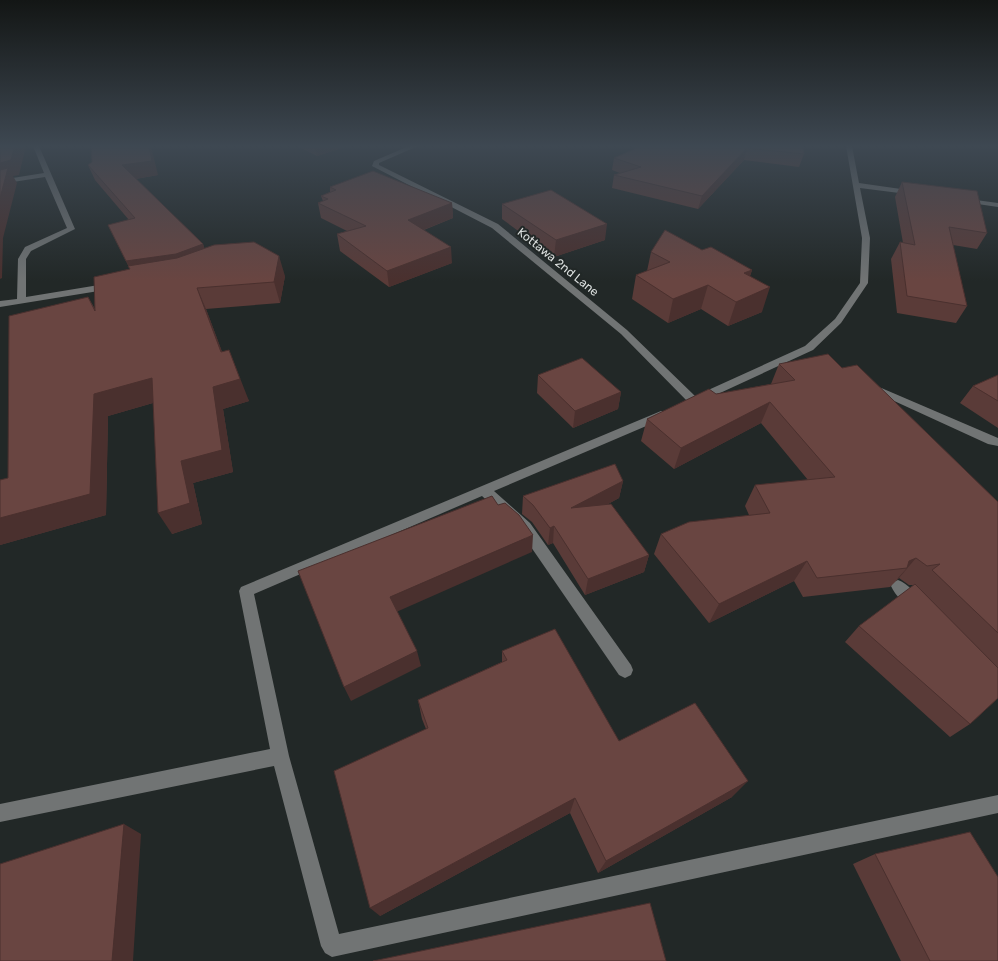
<svg xmlns="http://www.w3.org/2000/svg" width="998" height="961" font-family="Rubik,sans-serif">
	<rect width="100%" height="100%" fill="#222827"/>
	<g fill="none" stroke-linecap="round" stroke-linejoin="round">
		<!-- minor -->
		<path fill="#717474" fill-rule="evenodd" d="M 33,146 L 39,146 L 75,229 L 31,251 L 26,259 L 26,297 L 111,283 L 115,286 L 111,289 L 0,307 L 0,301 L 17,299 L 18,259 L 25,247 L 67,228 L 45,177 L 0,184 L 0,180 L 44,173 Z
			M 409,146 L 418,146 L 379,163 L 379,165 L 498,224 L 627,330 L 695,396 L 805,346 L 835,319 L 860,283 L 862,238 L 846,146 L 852,146 L 859,183 L 915,191 L 919,193 L 915,195 L 860,188 L 870,238 L 868,283 L 841,323 L 813,350 L 694,405 L 690,404 L 621,334 L 492,228 L 372,166 L 374,161 Z
			M 961,198 L 998,203 L 998,207 L 964,202 L 960,200 Z
			M 872,384 L 998,438 L 998,446 L 988,444 L 868,389 L 867,387 L 868,385 Z
			M 661,411 L 665,412 L 667,415 L 665,418 L 494,491 L 530,523 L 631,665 L 633,670 L 631,675 L 625,678 L 619,675 L 520,531 L 482,496 L 254,594 L 289,756 L 339,934 L 998,795 L 998,813 L 332,957 L 325,953 L 321,946 L 274,766 L 0,822 L 0,804 L 270,749 L 239,591 L 241,587 Z
			M 898,580 C 907,583 918,595 922,604 L 920,609 L 915,611 C 906,607 895,595 891,586 L 893,582 Z"/>
	</g>
	<!-- wall -->
	<path fill="#5a3b38" d="M 297,146 L 348,146 L 317,156 Z
		M 634,146 L 803,146 L 804,154 L 799,167 L 744,160 L 698,209 L 612,188 L 614,175 L 620,173 L 612,170 L 614,158 L 634,149 Z
		M 88,165 L 158,175 L 136,179 L 203,244 L 204,248 L 285,276 L 280,303 L 206,309 L 222,352 L 249,401 L 223,409 L 233,472 L 193,483 L 202,524 L 172,534 L 153,403 L 108,416 L 106,515 L 0,545 L 0,480 L 8,478 L 88,297 L 95,309 L 130,269 L 108,225 L 129,220 L 95,180 Z
		M 902,182 L 987,233 L 977,249 L 953,245 L 967,306 L 956,323 L 897,313 L 891,259 L 900,242 L 903,243 L 895,197 Z
		M 330,187 L 452,203 L 453,218 L 424,230 L 452,263 L 389,287 L 340,251 L 337,234 L 347,231 L 321,218 L 318,203 L 323,201 L 321,196 L 330,192 Z
		M 502,204 L 605,240 L 554,257 L 502,219 Z
		M 702,250 L 752,270 L 750,276 L 762,312 L 728,326 L 701,309 L 668,323 L 632,299 L 636,275 L 647,271 L 651,252 Z
		M 779,364 L 842,368 L 998,502 L 998,698 L 970,724 L 950,737 L 845,642 L 859,626 L 915,585 L 909,585 L 899,578 L 890,587 L 803,597 L 794,581 L 709,623 L 654,554 L 661,534 L 749,515 L 745,506 L 755,485 L 808,480 L 761,423 L 674,469 L 641,441 L 647,419 L 716,394 L 771,384 Z
		M 538,375 L 621,392 L 618,409 L 573,428 L 537,393 Z
		M 998,375 L 998,428 L 960,403 L 973,386 Z
		M 623,481 L 619,498 L 608,504 L 649,555 L 644,572 L 585,595 L 553,543 L 548,545 L 532,522 L 522,514 L 523,496 Z
		M 502,651 L 619,741 L 732,797 L 598,873 L 570,813 L 380,916 L 426,729 L 422,719 L 418,700 L 502,662 Z
		M 875,854 L 998,961 L 901,961 L 853,864 Z"/>
	<!-- shaded-wall -->
	<path fill="#4a302e" d="M 15,146 L 26,146 L 19,175 L 13,176 L 17,183 L 3,238 L 2,278 L 0,279 L 0,163 Z
		M 149,146 L 151,146 L 158,175 L 129,180 L 122,165 Z
		M 314,146 L 348,146 L 317,156 Z
		M 747,148 L 744,160 L 698,209 L 702,196 Z
		M 452,203 L 453,218 L 410,235 L 408,220 Z
		M 607,224 L 605,240 L 554,257 L 556,240 Z
		M 203,244 L 209,260 L 134,278 L 126,261 Z
		M 451,247 L 452,263 L 389,287 L 387,271 Z
		M 279,256 L 285,276 L 280,303 L 274,282 Z
		M 752,270 L 744,294 L 744,273 Z
		M 708,285 L 701,309 L 668,323 L 673,299 Z
		M 770,287 L 762,312 L 728,326 L 736,302 Z
		M 197,288 L 206,309 L 230,373 L 221,352 Z
		M 229,350 L 249,401 L 223,409 L 233,472 L 193,483 L 202,524 L 172,534 L 158,513 Z
		M 152,378 L 163,400 L 108,416 L 106,515 L 0,545 L 0,518 L 94,394 Z
		M 621,392 L 618,409 L 573,428 L 575,411 Z
		M 770,402 L 761,423 L 674,469 L 681,448 Z
		M 623,481 L 619,498 L 569,525 L 571,508 Z
		M 554,526 L 553,543 L 548,545 L 550,528 Z
		M 533,535 L 532,552 L 394,613 L 390,597 Z
		M 649,555 L 644,572 L 585,595 L 588,579 Z
		M 916,558 L 899,578 L 897,579 L 907,568 L 909,561 Z
		M 807,561 L 794,581 L 709,623 L 719,604 Z
		M 417,651 L 421,666 L 351,701 L 344,687 Z
		M 748,781 L 732,797 L 598,873 L 606,861 Z
		M 575,798 L 570,813 L 380,916 L 370,908 Z
		M 124,824 L 141,834 L 133,961 L 112,961 Z"/>
	<!-- building -->
	<path fill="#694541" stroke="#4a302e" d="M 0,146 L 15,146 L 11,160 L 0,163 Z
		M 91,146 L 149,146 L 152,161 L 122,165 L 203,244 L 176,254 L 126,261 L 108,225 L 135,218 L 88,165 L 92,162 Z
		M 637,146 L 803,146 L 804,154 L 747,148 L 702,196 L 614,175 L 641,167 L 614,158 L 639,147 Z
		M 8,168 L 0,198 L 0,170 Z
		M 373,171 L 452,203 L 408,220 L 451,247 L 387,271 L 337,234 L 366,226 L 318,203 L 328,199 L 321,196 L 336,190 L 330,187 Z
		M 902,182 L 977,191 L 987,233 L 949,227 L 967,306 L 907,296 L 900,242 L 915,245 Z
		M 551,190 L 607,224 L 556,240 L 502,204 Z
		M 665,230 L 702,250 L 711,247 L 752,270 L 744,273 L 770,287 L 736,302 L 708,285 L 673,299 L 636,275 L 670,262 L 651,252 Z
		M 254,242 L 279,256 L 274,282 L 197,288 L 221,352 L 229,350 L 240,379 L 213,387 L 222,450 L 181,461 L 190,503 L 158,513 L 152,378 L 94,394 L 90,494 L 0,518 L 0,480 L 8,478 L 9,316 L 88,297 L 95,311 L 94,277 L 130,269 L 128,266 L 177,258 L 214,245 Z
		M 828,354 L 842,368 L 857,365 L 998,502 L 998,633 L 932,570 L 940,564 L 927,566 L 916,558 L 909,561 L 907,568 L 817,578 L 807,561 L 719,604 L 661,534 L 689,522 L 770,513 L 755,485 L 835,477 L 770,402 L 681,448 L 647,419 L 709,389 L 716,394 L 795,380 L 779,364 Z
		M 582,358 L 621,392 L 575,411 L 538,375 Z
		M 998,375 L 998,401 L 973,386 Z
		M 615,464 L 623,481 L 571,508 L 611,504 L 649,555 L 588,579 L 554,526 L 550,528 L 533,505 L 523,496 Z
		M 492,496 L 498,505 L 505,503 L 519,515 L 533,535 L 390,597 L 417,651 L 344,687 L 298,571 Z
		M 915,584 L 998,668 L 998,698 L 970,724 L 859,626 Z
		M 555,629 L 619,741 L 695,703 L 748,781 L 606,861 L 575,798 L 370,908 L 334,771 L 428,728 L 418,700 L 507,660 L 502,651 Z
		M 124,824 L 112,961 L 0,961 L 0,864 Z
		M 970,832 L 998,877 L 998,961 L 930,961 L 875,854 Z
		M 650,903 L 666,961 L 373,961 Z"/>
	<!-- sky -->
	<linearGradient id="sky" x2="0" y2="1"><stop stop-color="#131615"/><stop offset="0.52" stop-color="#3e4852"/><stop offset="1" stop-color="#3e4852" stop-opacity="0"/></linearGradient>
	<rect width="998" height="281" fill="url(#sky)"/>
	<g text-anchor="middle" stroke-width="4" stroke-linejoin="round" paint-order="stroke">
		<!-- far-street labels -->
		<g font-size="12" fill="#dbdfde" stroke="#222827">
			<text transform="translate(558 262) rotate(39)" y="4">Kottawa 2nd Lane</text>
		</g>
	</g>
</svg>
